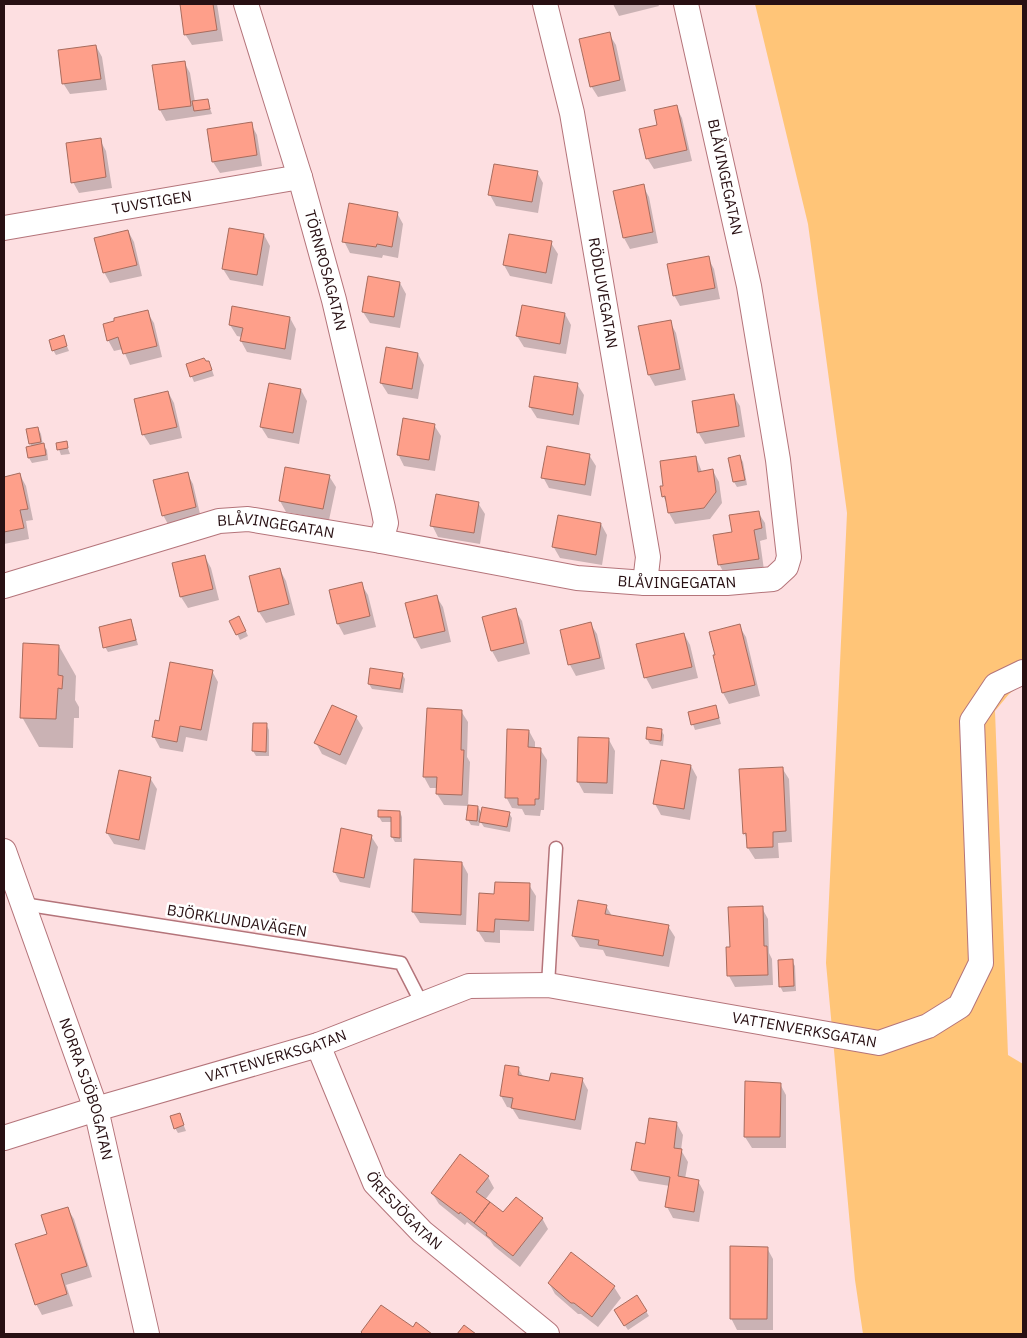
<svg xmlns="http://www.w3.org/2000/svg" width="1027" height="1338" font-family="'IBM Plex Sans',sans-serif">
	<rect width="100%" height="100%" fill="#fddfe1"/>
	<!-- green -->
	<path fill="#ffc578" d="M 755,4 L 1023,4 L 1023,683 L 1009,694 L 995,711 L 1008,1055 L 1023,1064 L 1023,1334 L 863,1334 L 855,1280 L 826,963 L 847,513 L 808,224 Z"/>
	<!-- shadow -->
	<path fill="#0003" d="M 181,4 L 217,4 L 223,41 L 192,45 L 185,34 Z
		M 613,4 L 658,4 L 659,6 L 619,16 Z
		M 609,34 L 616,45 L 626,91 L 598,97 L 591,86 Z
		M 96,46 L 102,57 L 107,90 L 70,94 L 63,83 Z
		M 184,62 L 190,73 L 195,102 L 207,100 L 212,114 L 166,121 L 160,110 L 153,66 Z
		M 676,107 L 682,118 L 692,161 L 654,169 L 647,158 L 658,126 Z
		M 251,124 L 257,135 L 262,166 L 220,173 L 213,162 Z
		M 100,140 L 106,151 L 112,188 L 79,193 L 73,182 Z
		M 537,172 L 543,183 L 538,213 L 496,206 L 490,195 Z
		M 643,186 L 649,197 L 658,243 L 630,249 L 624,238 Z
		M 397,213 L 403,224 L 398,258 L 383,255 L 382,258 L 350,253 L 344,241 Z
		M 128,231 L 134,242 L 142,276 L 110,283 L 104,272 Z
		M 264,235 L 270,246 L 263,286 L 230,280 L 223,269 Z
		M 551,243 L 558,254 L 552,284 L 510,276 L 504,265 Z
		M 708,258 L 714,269 L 720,299 L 680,306 L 674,295 Z
		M 400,283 L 406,294 L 400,328 L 370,323 L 363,312 Z
		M 147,312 L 154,323 L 162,357 L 130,365 L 123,349 L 114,351 L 108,340 Z
		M 565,314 L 571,325 L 566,354 L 524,347 L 517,336 Z
		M 290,318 L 296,329 L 291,360 L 247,352 L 241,341 L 242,337 L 237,336 L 230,325 Z
		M 670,322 L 676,333 L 686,380 L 655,386 L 649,375 L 640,327 Z
		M 63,337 L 69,351 L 56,355 L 53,350 Z
		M 418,354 L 424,365 L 418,399 L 388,394 L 381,383 Z
		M 187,365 L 211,367 L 214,376 L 194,382 Z
		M 577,384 L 584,395 L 579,425 L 537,418 L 530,407 Z
		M 301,390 L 307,401 L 299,444 L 268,438 L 261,427 Z
		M 168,392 L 174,403 L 182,438 L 150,445 L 143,434 Z
		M 733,395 L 740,406 L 745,437 L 705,444 L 698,432 Z
		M 434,425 L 441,436 L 435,471 L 404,466 L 398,454 Z
		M 38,428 L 41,434 L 43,445 L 47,450 L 48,460 L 32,463 L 29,458 L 32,447 L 30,443 Z
		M 66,443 L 70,454 L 61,455 L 57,444 Z
		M 589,455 L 596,466 L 591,496 L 549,488 L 543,477 Z
		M 696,457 L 702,472 L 713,471 L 719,482 L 722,503 L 710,519 L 675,524 L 669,513 L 668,505 L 663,496 Z
		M 740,457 L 743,462 L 747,485 L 737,487 L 734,482 Z
		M 187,473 L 193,484 L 201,518 L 169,526 L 163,515 Z
		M 20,475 L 26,486 L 33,520 L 26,521 L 29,539 L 4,544 L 4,478 Z
		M 329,476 L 336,487 L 329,520 L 286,512 L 280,501 Z
		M 478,503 L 485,514 L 480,544 L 438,537 L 432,525 Z
		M 758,512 L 765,523 L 767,539 L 760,541 L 764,570 L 725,575 L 719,564 L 733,533 Z
		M 601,524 L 607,535 L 602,565 L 560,558 L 553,546 Z
		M 205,557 L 211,568 L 219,600 L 188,608 L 181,597 L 173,564 Z
		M 280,570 L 286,581 L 295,615 L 266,623 L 259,612 Z
		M 361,584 L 368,595 L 376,627 L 344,635 L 338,624 Z
		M 436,596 L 443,607 L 451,642 L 421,649 L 415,638 L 407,604 Z
		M 515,610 L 522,621 L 530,654 L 498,662 L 492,651 Z
		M 130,621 L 133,626 L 138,645 L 108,652 L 105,647 Z
		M 231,621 L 242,623 L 248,636 L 240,640 Z
		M 590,623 L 597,634 L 605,669 L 576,676 L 570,665 L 561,631 Z
		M 739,626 L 746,637 L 760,696 L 729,704 L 723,693 Z
		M 684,634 L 690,645 L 698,678 L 652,689 L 646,678 L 638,645 Z
		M 59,646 L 76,676 L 75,700 L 79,707 L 79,718 L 74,718 L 73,748 L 39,747 L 22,717 Z
		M 212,671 L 218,682 L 207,741 L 186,737 L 183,752 L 160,748 L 154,737 L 160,722 Z
		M 402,674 L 405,679 L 403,693 L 372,689 L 369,684 Z
		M 716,706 L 721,724 L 695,730 L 689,713 Z
		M 461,711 L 468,722 L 467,757 L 470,762 L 468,806 L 444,805 L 437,794 L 438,788 L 430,788 L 424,777 Z
		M 356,717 L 363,728 L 346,765 L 322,754 L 316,743 Z
		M 266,724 L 269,730 L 269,756 L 256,756 L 253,751 Z
		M 661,730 L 664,735 L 663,746 L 650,744 L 647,739 Z
		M 529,731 L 535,742 L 535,749 L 540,749 L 547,760 L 544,810 L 541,810 L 540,816 L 525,815 L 522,809 L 512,808 L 506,797 Z
		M 609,740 L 615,751 L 613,794 L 584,793 L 578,782 Z
		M 691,766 L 697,777 L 690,820 L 661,815 L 655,804 Z
		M 782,768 L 789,779 L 792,842 L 778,843 L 779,858 L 755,859 L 748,848 L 748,840 L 744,833 Z
		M 150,778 L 157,789 L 145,850 L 114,844 L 107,833 Z
		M 478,807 L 482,815 L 509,813 L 512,818 L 510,832 L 484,827 L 480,821 L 479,826 L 471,825 L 468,820 Z
		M 400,812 L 402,817 L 402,842 L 395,842 L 392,837 L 392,822 L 382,822 L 379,817 Z
		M 371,836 L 378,847 L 370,888 L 340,882 L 334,871 Z
		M 462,863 L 468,874 L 466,925 L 420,923 L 413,912 Z
		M 529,885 L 536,896 L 534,931 L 500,930 L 500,943 L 485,942 L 478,931 L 495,895 Z
		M 606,906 L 612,916 L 668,926 L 675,937 L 669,967 L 606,956 L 603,950 L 580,947 L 573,936 Z
		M 762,908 L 768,919 L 769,953 L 772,959 L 773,985 L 735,987 L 729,976 L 731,948 Z
		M 792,961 L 795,966 L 796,991 L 783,992 L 780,986 Z
		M 518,1068 L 524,1078 L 550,1082 L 582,1079 L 588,1090 L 581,1130 L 519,1119 L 512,1108 L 507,1107 L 501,1096 Z
		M 780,1084 L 786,1095 L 786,1148 L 752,1148 L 745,1137 Z
		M 179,1114 L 186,1131 L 178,1133 L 175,1128 Z
		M 677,1124 L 683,1135 L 681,1150 L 688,1162 L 685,1179 L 698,1181 L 704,1192 L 699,1222 L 673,1218 L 667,1207 L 670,1186 L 639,1181 L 632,1170 L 646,1145 Z
		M 488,1177 L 494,1188 L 485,1200 L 504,1214 L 542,1218 L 548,1229 L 520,1267 L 494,1246 L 490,1240 L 467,1222 L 465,1225 L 439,1204 L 432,1193 Z
		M 67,1208 L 74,1219 L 92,1277 L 66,1285 L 73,1306 L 42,1315 L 36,1304 L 49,1235 Z
		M 767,1248 L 773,1259 L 773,1330 L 737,1330 L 731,1318 Z
		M 571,1254 L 614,1287 L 621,1298 L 598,1327 L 581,1314 L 578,1314 L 555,1294 L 549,1283 Z
		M 637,1297 L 649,1316 L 628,1330 L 615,1311 Z
		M 417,1324 L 430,1334 L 363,1334 L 362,1332 L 413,1329 Z"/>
	<!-- building -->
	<path fill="#fe9f8a" stroke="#a86c5e" d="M 180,4 L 213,4 L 217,30 L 184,35 Z
		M 610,32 L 620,80 L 590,87 L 579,39 Z
		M 96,45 L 101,79 L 62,84 L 58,50 Z
		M 185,61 L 191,106 L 159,110 L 152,65 Z
		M 208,99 L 210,109 L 194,111 L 192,101 Z
		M 677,105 L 687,150 L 646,159 L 639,129 L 657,125 L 654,110 Z
		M 252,122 L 257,155 L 212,162 L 207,129 Z
		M 101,138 L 106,177 L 71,183 L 66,143 Z
		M 494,164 L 538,171 L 532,202 L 488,195 Z
		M 644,184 L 653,232 L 623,238 L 613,191 Z
		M 349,203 L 398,212 L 392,247 L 377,244 L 376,247 L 342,242 Z
		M 229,228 L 264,234 L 257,275 L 222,269 Z
		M 128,230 L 137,265 L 103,273 L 94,238 Z
		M 509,234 L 552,241 L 546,273 L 503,265 Z
		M 709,256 L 715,288 L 673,296 L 667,264 Z
		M 368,276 L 400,282 L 394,317 L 362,312 Z
		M 522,305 L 565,313 L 560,344 L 516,336 Z
		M 232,306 L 290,317 L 285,349 L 240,341 L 243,328 L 229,325 Z
		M 148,310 L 157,346 L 123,354 L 118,337 L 107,341 L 103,324 L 114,321 L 114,318 Z
		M 671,320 L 680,369 L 648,375 L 638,326 Z
		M 64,335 L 67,346 L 52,351 L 49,340 Z
		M 386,347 L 418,353 L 412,389 L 380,383 Z
		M 204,358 L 206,361 L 209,361 L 212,370 L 190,377 L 186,364 Z
		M 534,376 L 578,383 L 573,415 L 529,407 Z
		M 269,383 L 301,389 L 293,433 L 260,427 Z
		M 168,391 L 177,427 L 142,435 L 134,399 Z
		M 734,394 L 739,426 L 697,433 L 692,401 Z
		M 403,418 L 435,424 L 429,460 L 397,455 Z
		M 38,427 L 41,442 L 29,444 L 26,429 Z
		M 67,441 L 68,448 L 57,450 L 56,443 Z
		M 44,443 L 46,455 L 28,458 L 26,447 Z
		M 547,446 L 590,454 L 585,485 L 541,478 Z
		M 740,455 L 745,480 L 733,482 L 728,458 Z
		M 696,456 L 698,472 L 713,469 L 716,492 L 704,508 L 668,513 L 665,496 L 662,497 L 660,486 L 663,486 L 660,461 Z
		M 285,467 L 330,475 L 323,509 L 279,501 Z
		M 188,472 L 196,507 L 162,516 L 153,480 Z
		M 20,473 L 28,509 L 20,510 L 24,528 L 4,532 L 4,477 Z
		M 436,494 L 479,502 L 474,533 L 430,526 Z
		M 759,511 L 762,528 L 754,530 L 759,559 L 718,565 L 713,535 L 732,532 L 729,515 Z
		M 558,515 L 601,523 L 596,555 L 552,547 Z
		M 205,555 L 213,589 L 180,597 L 172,563 Z
		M 280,568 L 289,604 L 258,612 L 249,576 Z
		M 362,582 L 370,616 L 337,624 L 329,590 Z
		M 437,595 L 445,631 L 414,638 L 405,603 Z
		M 516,608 L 524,643 L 491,651 L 482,617 Z
		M 239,616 L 246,631 L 236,635 L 229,621 Z
		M 131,619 L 136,640 L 103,648 L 99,627 Z
		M 591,622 L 600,658 L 568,665 L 560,630 Z
		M 740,624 L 755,685 L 722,693 L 713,655 L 715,655 L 709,632 Z
		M 684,633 L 692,667 L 644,678 L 636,644 Z
		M 23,643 L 59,645 L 58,675 L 63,676 L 62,689 L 58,688 L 56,719 L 20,718 Z
		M 170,662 L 213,670 L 201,730 L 180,726 L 177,742 L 152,737 L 155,720 L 159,721 Z
		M 370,668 L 403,673 L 400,689 L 368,684 Z
		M 332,705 L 357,716 L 340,755 L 314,743 Z
		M 716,705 L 719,718 L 691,725 L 688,712 Z
		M 427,708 L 462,710 L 461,750 L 464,750 L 462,795 L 436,794 L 437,777 L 423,777 Z
		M 253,723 L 267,723 L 266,752 L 252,751 Z
		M 647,727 L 662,729 L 661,741 L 646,739 Z
		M 507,729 L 529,730 L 528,747 L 541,748 L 539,799 L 535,799 L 535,805 L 518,805 L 518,798 L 505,798 Z
		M 578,737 L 609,738 L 607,783 L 577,782 Z
		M 661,760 L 691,765 L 684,809 L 653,804 Z
		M 783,767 L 786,831 L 773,832 L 773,847 L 747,848 L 746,833 L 743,834 L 739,769 Z
		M 119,770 L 151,777 L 139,840 L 106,833 Z
		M 468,805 L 478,806 L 477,821 L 466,820 Z
		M 482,807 L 510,812 L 507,827 L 479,822 Z
		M 378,810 L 400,811 L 400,838 L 391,837 L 391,817 L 378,817 Z
		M 341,828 L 372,835 L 364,878 L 333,872 Z
		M 414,859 L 462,862 L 461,915 L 412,912 Z
		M 495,882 L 530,883 L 529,921 L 495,919 L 494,932 L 477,931 L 479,893 L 494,894 Z
		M 578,900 L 607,905 L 605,914 L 669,925 L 663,956 L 598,945 L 599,940 L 572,936 Z
		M 763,906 L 764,946 L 767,946 L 768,975 L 727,976 L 726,947 L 730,947 L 728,907 Z
		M 793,959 L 794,986 L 779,987 L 778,960 Z
		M 505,1065 L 519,1067 L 518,1075 L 549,1081 L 551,1073 L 583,1078 L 575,1120 L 511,1108 L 513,1098 L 500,1096 Z
		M 745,1081 L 781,1083 L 780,1137 L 744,1137 Z
		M 180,1113 L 184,1125 L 174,1129 L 170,1116 Z
		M 649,1118 L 677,1122 L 674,1148 L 682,1149 L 678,1176 L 699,1180 L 694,1212 L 665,1207 L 670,1177 L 631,1170 L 636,1142 L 645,1144 Z
		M 460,1154 L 489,1176 L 476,1192 L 490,1202 L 474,1223 L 460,1212 L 459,1214 L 431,1193 Z
		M 516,1197 L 543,1218 L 513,1256 L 486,1235 L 487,1233 L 474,1223 L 490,1202 L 503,1212 Z
		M 68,1207 L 87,1266 L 61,1274 L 67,1294 L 35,1305 L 15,1244 L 47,1234 L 41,1215 Z
		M 730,1246 L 768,1247 L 767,1319 L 730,1319 Z
		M 571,1252 L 615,1286 L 592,1317 L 574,1303 L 571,1303 L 548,1283 Z
		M 637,1295 L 647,1311 L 624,1326 L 614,1310 Z
		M 381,1305 L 413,1327 L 416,1322 L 432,1334 L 363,1334 L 361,1332 Z
		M 464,1325 L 476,1334 L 457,1334 Z"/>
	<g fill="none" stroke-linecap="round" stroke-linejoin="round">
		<!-- service casing -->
		<g stroke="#b4747a" stroke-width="15">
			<path id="service" d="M 23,904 L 401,963 L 422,1004
				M 548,985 L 556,848"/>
		</g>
		<!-- minor casing -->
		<g stroke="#b4747a" stroke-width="26">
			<g id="minor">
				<path id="s1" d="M 246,4 L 300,177 L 334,300 L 383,508 L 386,523 L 381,541"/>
				<path id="s2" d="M 545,4 L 572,113 L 648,557 L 645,583"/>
				<path id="s3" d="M 4,228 L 300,177"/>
				<path id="s4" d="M 4,586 L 219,521 L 248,519 L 381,541 L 577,578 L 645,583 L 727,583 L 773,579 L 786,567 L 789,557 L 778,460 L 749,286 L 686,4"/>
				<path id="s5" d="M 4,851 L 96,1109 L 147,1334"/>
				<path id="s6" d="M 318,1045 L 375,1183 L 422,1232 L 547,1334"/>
				<path id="s7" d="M 4,1138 L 96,1109 L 318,1045 L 469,986 L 548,985 L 879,1043 L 928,1026 L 960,1006 L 981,963 L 972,721 L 996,685 L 1023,672"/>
			</g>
		</g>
		<!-- service -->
		<use href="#service" stroke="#fff" stroke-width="12"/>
		<!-- minor -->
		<use href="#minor" stroke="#fff" stroke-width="24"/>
	</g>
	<g text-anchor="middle" stroke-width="5" stroke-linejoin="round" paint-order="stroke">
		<!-- street labels -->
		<g font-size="15" fill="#281013" stroke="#fff">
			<text transform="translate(725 177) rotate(78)" y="5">BLÅVINGEGATAN</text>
			<text dy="5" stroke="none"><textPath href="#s3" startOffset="150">TUVSTIGEN</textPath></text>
			<text dy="5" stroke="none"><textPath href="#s1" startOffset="278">TÖRNROSAGATAN</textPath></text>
			<text dy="5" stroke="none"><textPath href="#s2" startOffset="295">RÖDLUVEGATAN</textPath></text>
			<text dy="5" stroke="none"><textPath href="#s4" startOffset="282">BLÅVINGEGATAN</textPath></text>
			<text dy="5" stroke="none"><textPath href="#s4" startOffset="688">BLÅVINGEGATAN</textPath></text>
			<text transform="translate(237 921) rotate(9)" y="5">BJÖRKLUNDAVÄGEN</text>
			<text dy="5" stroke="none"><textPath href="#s7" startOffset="829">VATTENVERKSGATAN</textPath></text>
			<text dy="5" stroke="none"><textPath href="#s7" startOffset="284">VATTENVERKSGATAN</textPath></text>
			<text dy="5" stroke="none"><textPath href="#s5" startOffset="252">NORRA SJÖBOGATAN</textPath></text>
			<text dy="5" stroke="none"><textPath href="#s6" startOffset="189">ÖRESJÖGATAN</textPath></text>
		</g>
	</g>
	<!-- border -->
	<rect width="1027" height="1338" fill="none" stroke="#281013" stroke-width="10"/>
</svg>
